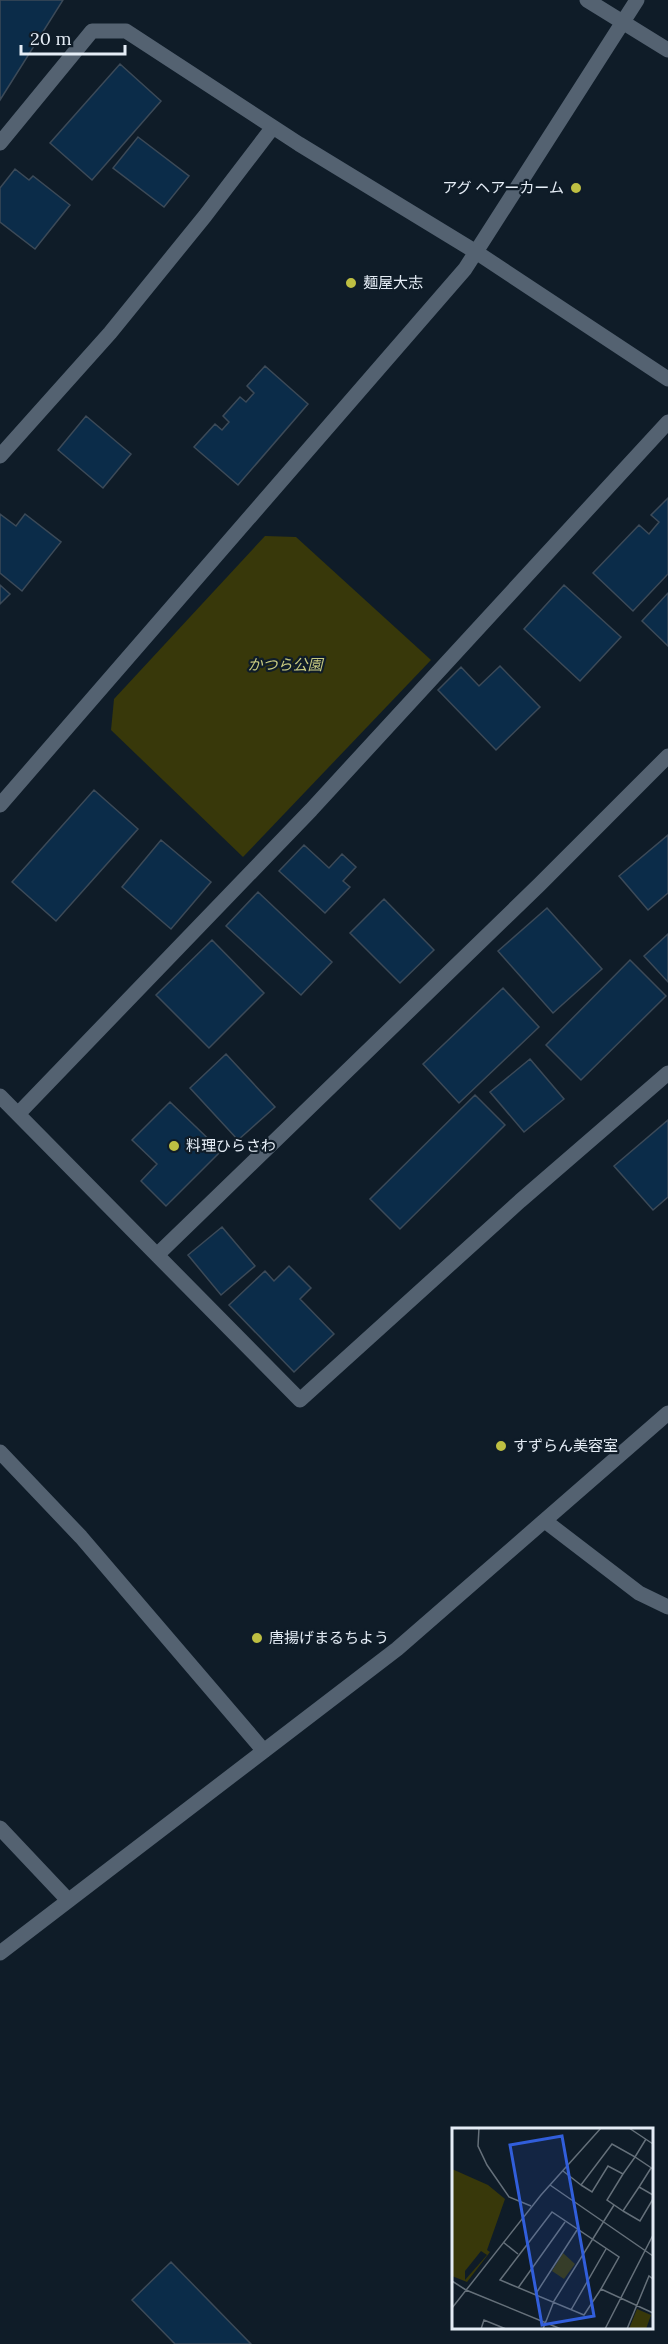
<svg xmlns="http://www.w3.org/2000/svg" width="668" height="2344" font-family="Lora,'Noto Sans JP',serif">
	<rect width="100%" height="100%" fill="#0f1c28"/>
	<!-- green -->
	<path fill="#38380a" d="M 265,536 L 296,537 L 431,660 L 243,857 L 111,730 L 114,699 Z"/>
	<!-- building -->
	<path fill="#0b2c49" stroke="#3c4a58" stroke-width="1.5" d="M 0,0 L 63,0 L 0,100 Z
		M 120,64 L 161,101 L 92,180 L 50,143 Z
		M 138,137 L 189,176 L 164,207 L 113,168 Z
		M 15,169 L 29,180 L 33,176 L 70,205 L 35,249 L 0,222 L 0,188 Z
		M 265,366 L 308,404 L 238,485 L 194,447 L 215,424 L 222,430 L 229,422 L 223,416 L 240,397 L 246,402 L 254,393 L 247,386 Z
		M 86,416 L 131,454 L 103,488 L 58,450 Z
		M 668,498 L 668,574 L 633,611 L 593,573 L 639,525 L 649,534 L 659,522 L 651,515 Z
		M 0,514 L 16,526 L 25,514 L 61,542 L 22,591 L 0,573 Z
		M 0,585 L 10,594 L 0,604 Z
		M 564,585 L 621,637 L 580,681 L 524,629 Z
		M 668,593 L 668,646 L 642,621 Z
		M 500,666 L 540,707 L 496,750 L 438,690 L 461,667 L 479,686 Z
		M 94,790 L 138,829 L 56,921 L 12,882 Z
		M 668,835 L 668,893 L 648,910 L 619,876 Z
		M 161,840 L 211,882 L 171,929 L 122,887 Z
		M 304,845 L 329,868 L 342,854 L 356,867 L 343,881 L 350,887 L 325,913 L 279,871 Z
		M 258,892 L 332,962 L 301,995 L 226,926 Z
		M 384,899 L 434,950 L 400,983 L 350,933 Z
		M 547,908 L 602,969 L 553,1013 L 498,951 Z
		M 668,934 L 668,982 L 644,956 Z
		M 212,940 L 264,993 L 209,1048 L 156,995 Z
		M 630,960 L 666,996 L 581,1080 L 546,1045 Z
		M 503,988 L 539,1027 L 459,1103 L 423,1064 Z
		M 226,1054 L 275,1107 L 238,1140 L 190,1088 Z
		M 530,1059 L 564,1099 L 524,1132 L 490,1092 Z
		M 475,1095 L 505,1125 L 400,1229 L 370,1199 Z
		M 170,1102 L 221,1151 L 166,1206 L 141,1181 L 157,1164 L 132,1140 Z
		M 668,1120 L 668,1197 L 653,1210 L 614,1166 Z
		M 222,1227 L 255,1266 L 221,1295 L 188,1255 Z
		M 289,1266 L 311,1288 L 300,1299 L 334,1334 L 294,1372 L 229,1305 L 265,1271 L 274,1281 Z
		M 171,2262 L 251,2344 L 175,2344 L 132,2300 Z"/>
	<g fill="none" stroke-linecap="round" stroke-linejoin="round">
		<!-- minor -->
		<path stroke="#546271" stroke-width="15" d="M 587,0 L 668,50
			M 0,143 L 92,31 L 126,31 L 299,144 L 476,252 L 668,379
			M 0,456 L 110,333 L 205,216 L 273,127
			M 0,805 L 465,269 L 637,0
			M 0,1096 L 300,1400 L 520,1201 L 668,1073
			M 18,1114 L 311,810 L 668,422
			M 157,1255 L 539,885 L 668,756
			M 0,1452 L 81,1537 L 264,1751
			M 545,1521 L 639,1593 L 668,1607
			M 0,1828 L 68,1900
			M 0,1953 L 397,1649 L 668,1413"/>
	</g>
	<!-- markers -->
	<g fill="#bebf42" stroke="#0f1c28" stroke-width="2">
		<circle cx="576" cy="188" r="6"/>
		<circle cx="351" cy="283" r="6"/>
		<circle cx="174" cy="1146" r="6"/>
		<circle cx="501" cy="1446" r="6"/>
		<circle cx="257" cy="1638" r="6"/>
	</g>
	<g text-anchor="middle" stroke-width="4.5" stroke-linejoin="round" paint-order="stroke">
		<!-- poi labels -->
		<g font-size="15" fill="#e5edf6" stroke="#0f1c28" text-anchor="start">
			<text x="564" y="193" text-anchor="end">アグ ヘアーカーム</text>
			<text x="363" y="288">麺屋大志</text>
			<text x="186" y="1151">料理ひらさわ</text>
			<text x="513" y="1451">すずらん美容室</text>
			<text x="269" y="1643">唐揚げまるちよう</text>
		</g>
		<!-- park labels -->
		<g font-size="15" font-style="italic" fill="#c8ca80" stroke="#0f1c28">
			<text x="285" y="670">かつら公園</text>
		</g>
	</g>
	<!-- overview -->
	<g transform="translate(452 2128)">
		<rect width="201" height="201" fill="#0f1c28"/>
		<path d="M 0,41 L 36,57 L 53,71 L 35,122 L 38,124 L 15,154 L 0,148 ZM 29,123 L 35,127 L 13,152 L 13,143 ZM 111,125 L 123,136 L 112,151 L 100,143 ZM 185,181 L 199,187 L 194,201 L 177,201 Z" fill="#38380a" fill-rule="evenodd"/>
		<path fill="none" stroke="#65707a" stroke-width="1.5" d="M 27,0 L 26,18 L 35,37 L 57,69 L 79,78M 177,0 L 201,16M 199,40 L 187,59 L 201,67M 111,43 L 129,57 L 160,16 L 183,29 L 194,11M 171,46 L 155,72 L 171,83 L 187,59M 98,57 L 201,128M 129,57 L 140,64 L 156,38 L 171,46 L 183,29 L 201,41M 171,83 L 188,93 L 201,71M 51,114 L 66,126M 0,153 L 14,162 L 109,201M 66,160 L 113,94M 149,161 L 167,129 L 100,84 L 48,152 L 132,187 L 149,161 L 201,185M 83,167 L 125,102M 0,180 L 89,67 L 149,0M 119,182 L 154,121M 29,201 L 32,192 L 54,201M 91,201 L 102,173 L 162,77M 153,201 L 201,107M 175,201 L 197,148 L 201,151"/>
		<path fill="#315edb" fill-opacity="0.15" stroke="#315edb" stroke-width="3" d="M 110,8 L 142,188 L 90,197 L 58,17 Z"/>
		<rect width="201" height="201" fill="none" stroke="#e5edf6" stroke-width="3"/>
	</g>
	<!-- scale -->
	<path d="M21 45v9h104v-9" fill="none" stroke="#e5edf6" stroke-width="3"/>
	<text x="30" y="45" font-size="18" fill="#e5edf6" stroke="#0f1c28" stroke-width="4.5" paint-order="stroke">20 m</text>
</svg>
